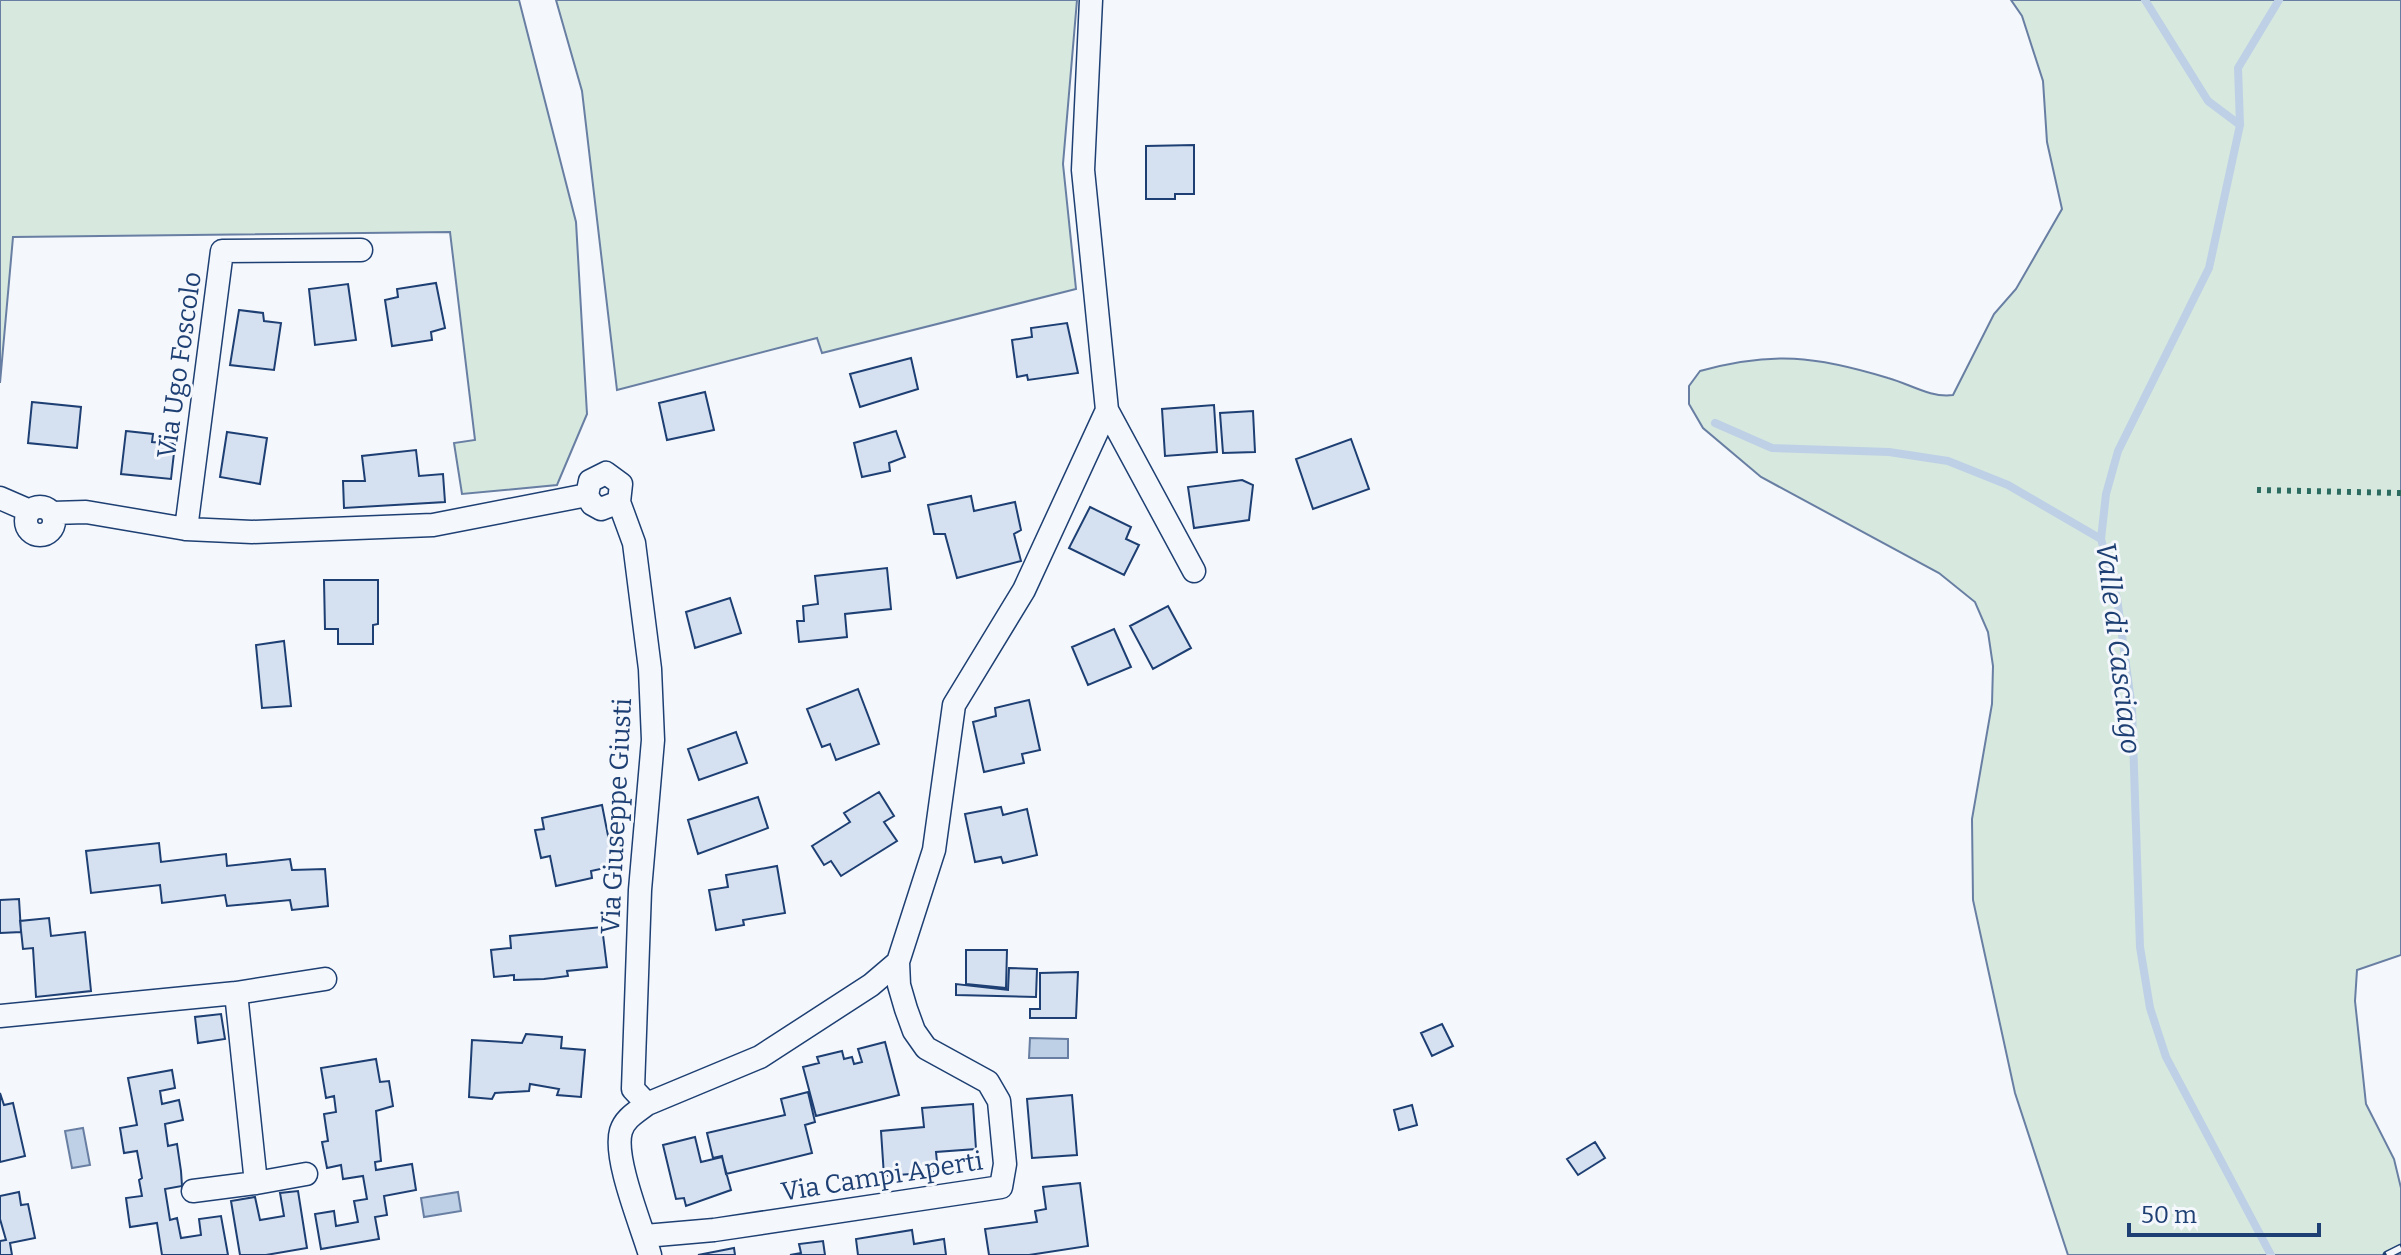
<svg xmlns="http://www.w3.org/2000/svg" width="2401" height="1255" font-family="Bitter,serif">
	<rect width="100%" height="100%" fill="#f4f7fb"/>
	<!-- green -->
	<path fill="#d7e8df" stroke="#687fa3" stroke-width="2" d="M 0,0 L 519,0 L 576,222 L 587,414 L 557,485 L 462,494 L 454,443 L 475,440 L 450,232 L 13,237 L 0,383 Z
		M 556,0 L 1077,0 L 1063,164 L 1076,289 L 822,353 L 817,338 L 617,390 L 582,91 Z
		M 2011,0 L 2401,0 L 2401,955 L 2357,970 L 2355,1001 L 2366,1104 L 2394,1159 L 2401,1188 L 2401,1255 L 2068,1255 L 2015,1093 L 1973,900 L 1972,819 L 1992,704 L 1993,666 L 1988,632 L 1975,602 L 1939,573 L 1761,477 L 1703,428 L 1689,404 L 1689,386 L 1700,371 C 1772,351 1816,356 1888,378 C 1910,384 1930,398 1953,395 L 1994,314 L 2016,289 L 2062,209 L 2047,142 L 2043,81 L 2022,16 Z"/>
	<!-- water -->
	<path fill="#bed0e5" stroke="#687fa3" stroke-width="2" d="M 1030,1038 L 1068,1039 L 1068,1058 L 1029,1058 Z
		M 83,1128 L 90,1165 L 72,1168 L 65,1131 Z
		M 458,1192 L 461,1211 L 424,1217 L 421,1198 Z"/>
	<g fill="none" stroke-linecap="round" stroke-linejoin="round">
		<!-- stream -->
		<path stroke="#bed0e5" stroke-width="8" d="M 2145,0 L 2208,101 L 2240,125
			M 1715,423 L 1772,448 L 1889,452 L 1948,461 L 2008,485 L 2101,539
			M 2271,1255 L 2166,1057 L 2150,1008 L 2140,947 L 2132,709 L 2117,598 L 2101,539 L 2106,494 L 2118,451 L 2209,268 L 2240,125 L 2238,68 L 2279,0"/>
	</g>
	<!-- building -->
	<path fill="#d5e0f0" stroke="#1d3f73" stroke-width="2" d="M 1194,145 L 1194,194 L 1175,194 L 1175,199 L 1146,199 L 1146,146 Z
		M 436,283 L 445,328 L 431,332 L 432,340 L 392,346 L 385,300 L 398,297 L 397,289 Z
		M 348,284 L 356,340 L 315,345 L 309,289 Z
		M 239,310 L 263,313 L 264,321 L 281,323 L 274,370 L 230,365 Z
		M 1067,323 L 1078,373 L 1028,380 L 1027,375 L 1017,377 L 1012,340 L 1032,337 L 1031,328 Z
		M 911,358 L 918,389 L 860,407 L 850,374 Z
		M 705,392 L 714,430 L 667,440 L 659,403 Z
		M 32,402 L 81,407 L 77,448 L 28,443 Z
		M 1214,405 L 1217,452 L 1165,456 L 1162,409 Z
		M 1253,411 L 1255,452 L 1223,453 L 1220,413 Z
		M 126,431 L 153,434 L 152,442 L 175,444 L 171,479 L 121,474 Z
		M 896,431 L 905,457 L 889,463 L 890,471 L 862,477 L 854,443 Z
		M 227,432 L 267,438 L 260,484 L 220,477 Z
		M 1351,439 L 1369,489 L 1313,509 L 1296,459 Z
		M 416,450 L 419,476 L 443,474 L 445,502 L 344,508 L 343,481 L 365,481 L 362,456 Z
		M 1242,480 L 1253,485 L 1249,520 L 1194,528 L 1188,487 Z
		M 971,496 L 974,511 L 1015,502 L 1021,530 L 1014,534 L 1021,561 L 957,578 L 945,534 L 934,534 L 928,505 Z
		M 1090,507 L 1131,527 L 1126,539 L 1139,545 L 1124,575 L 1069,548 Z
		M 887,568 L 891,609 L 845,614 L 847,637 L 799,642 L 797,621 L 804,621 L 803,606 L 818,604 L 815,576 Z
		M 324,580 L 378,580 L 378,624 L 373,625 L 373,644 L 338,644 L 338,629 L 325,629 Z
		M 730,598 L 741,633 L 695,648 L 686,612 Z
		M 1168,606 L 1191,648 L 1153,669 L 1130,626 Z
		M 1114,629 L 1131,667 L 1088,685 L 1072,647 Z
		M 284,641 L 291,706 L 262,708 L 256,645 Z
		M 858,689 L 879,744 L 836,760 L 830,744 L 822,747 L 807,709 Z
		M 1029,700 L 1040,750 L 1022,754 L 1024,763 L 984,772 L 973,722 L 996,716 L 995,708 Z
		M 736,732 L 747,763 L 699,780 L 688,749 Z
		M 879,792 L 894,816 L 884,822 L 897,841 L 841,876 L 831,861 L 824,865 L 812,846 L 850,822 L 844,813 Z
		M 758,797 L 768,828 L 698,854 L 688,820 Z
		M 602,805 L 614,866 L 591,871 L 592,878 L 556,886 L 550,856 L 541,858 L 535,830 L 544,829 L 542,818 Z
		M 1001,807 L 1003,815 L 1027,809 L 1037,855 L 1003,863 L 1001,857 L 975,862 L 965,814 Z
		M 159,843 L 161,862 L 226,854 L 227,866 L 290,859 L 292,870 L 325,869 L 328,906 L 292,910 L 290,900 L 227,906 L 225,895 L 162,903 L 160,885 L 91,893 L 86,851 Z
		M 777,866 L 785,913 L 743,920 L 744,925 L 716,930 L 709,890 L 728,887 L 726,875 Z
		M 19,899 L 21,932 L 0,933 L 0,900 Z
		M 49,918 L 51,936 L 85,932 L 91,991 L 36,997 L 33,948 L 23,949 L 20,921 Z
		M 602,927 L 607,967 L 567,971 L 568,976 L 544,979 L 514,980 L 514,975 L 494,977 L 491,950 L 511,948 L 510,936 Z
		M 966,950 L 1007,950 L 1006,988 L 966,984 Z
		M 1009,968 L 1037,969 L 1036,997 L 956,995 L 956,984 L 1008,990 Z
		M 1078,972 L 1076,1018 L 1030,1018 L 1030,1009 L 1040,1009 L 1040,973 Z
		M 221,1014 L 225,1039 L 198,1043 L 195,1017 Z
		M 1442,1024 L 1453,1046 L 1432,1056 L 1421,1033 Z
		M 526,1034 L 562,1037 L 561,1048 L 585,1050 L 581,1097 L 557,1095 L 559,1089 L 530,1084 L 529,1091 L 495,1093 L 492,1099 L 469,1097 L 472,1040 L 522,1043 Z
		M 885,1042 L 899,1095 L 816,1116 L 803,1067 L 819,1063 L 817,1057 L 842,1051 L 844,1059 L 852,1057 L 854,1064 L 862,1062 L 858,1049 Z
		M 376,1059 L 380,1082 L 389,1081 L 393,1106 L 376,1111 L 381,1161 L 375,1162 L 376,1170 L 412,1164 L 416,1190 L 384,1196 L 387,1215 L 375,1217 L 379,1239 L 321,1249 L 315,1214 L 334,1211 L 336,1226 L 358,1222 L 354,1201 L 367,1199 L 363,1176 L 343,1179 L 341,1165 L 327,1168 L 322,1142 L 328,1141 L 324,1114 L 336,1112 L 334,1096 L 326,1098 L 321,1068 Z
		M 172,1070 L 175,1088 L 160,1091 L 162,1104 L 179,1100 L 183,1120 L 165,1124 L 168,1146 L 177,1144 L 181,1171 L 182,1186 L 165,1189 L 170,1220 L 177,1218 L 181,1238 L 201,1235 L 199,1219 L 221,1216 L 228,1255 L 162,1255 L 157,1223 L 130,1227 L 126,1198 L 142,1196 L 139,1180 L 142,1178 L 137,1151 L 124,1153 L 120,1128 L 137,1125 L 128,1078 Z
		M 808,1092 L 815,1122 L 805,1125 L 812,1153 L 726,1174 L 722,1156 L 713,1158 L 707,1133 L 785,1115 L 781,1099 Z
		M 0,1093 L 4,1105 L 13,1103 L 25,1156 L 0,1162 Z
		M 1072,1095 L 1077,1155 L 1032,1158 L 1027,1099 Z
		M 973,1104 L 976,1149 L 936,1152 L 938,1172 L 884,1176 L 881,1131 L 924,1127 L 922,1108 Z
		M 1412,1105 L 1417,1125 L 1399,1130 L 1394,1110 Z
		M 695,1137 L 701,1162 L 722,1157 L 731,1190 L 686,1206 L 684,1198 L 676,1199 L 663,1145 Z
		M 1595,1142 L 1605,1158 L 1578,1175 L 1567,1159 Z
		M 1080,1183 L 1088,1246 L 1029,1255 L 989,1255 L 985,1229 L 1037,1222 L 1035,1211 L 1046,1209 L 1043,1187 Z
		M 298,1191 L 307,1248 L 266,1255 L 240,1255 L 231,1201 L 255,1197 L 260,1220 L 284,1216 L 280,1193 Z
		M 19,1192 L 21,1205 L 28,1204 L 35,1238 L 10,1243 L 12,1255 L 0,1255 L 0,1241 L 6,1240 L 0,1219 L 0,1196 Z
		M 912,1230 L 914,1244 L 944,1239 L 946,1255 L 858,1255 L 856,1239 Z
		M 823,1241 L 825,1255 L 790,1255 L 801,1253 L 799,1244 Z
		M 734,1248 L 735,1255 L 698,1255 Z"/>
	<g fill="none" stroke-linecap="round" stroke-linejoin="round">
		<!-- street casing -->
		<g stroke="#1d3f73" stroke-width="25">
			<path id="street" d="M 1091,0 L 1083,170 L 1107,410 L 1194,571
				M 0,498 L 30,511
				M 619,502 L 601,509 L 592,504 L 587,495 L 590,481 L 606,473 L 621,484 L 619,502 L 634,543 L 650,669 L 653,740 L 640,890 L 633,1089 L 647,1104 C 637,1112 625,1118 621,1131 C 613,1158 642,1227 650,1255
				M26 521a14 14 0 1 1 28 0a14 14 0 1 1-28 0Z
				M 52,513 L 86,512 L 186,529 L 252,532 L 433,525 L 587,495
				M 186,529 L 222,251 L 361,250
				M 0,1016 L 236,993 L 325,979
				M 647,1104 L 760,1057 L 871,985 L 898,962
				M 256,1183 L 306,1174
				M 193,1191 L 256,1183 L 236,993
				M 645,1236 L 714,1230 L 1001,1187 L 1005,1164 L 999,1101 L 988,1082 L 926,1048 L 914,1031 L 906,1009 L 899,985 L 898,962 L 934,850 L 954,705 L 1024,590 L 1107,410"/>
		</g>
		<!-- street -->
		<use href="#street" stroke="#f4f7fb" stroke-width="22"/>
		<!-- rail casing -->
		<g stroke="#1d3f73" stroke-width="9">
			<path id="rail" d="M 2387,1255 L 2401,1248"/>
		</g>
		<!-- rail -->
		<use href="#rail" stroke="#f4f7fb" stroke-width="6" stroke-dasharray="18" stroke-linecap="butt"/>
		<!-- hedge -->
		<path stroke="#2c6c60" stroke-width="6" stroke-dasharray="4 6" stroke-linecap="butt" d="M 2257,490 L 2401,493"/>
	</g>
	<g text-anchor="middle" stroke-width="6" stroke-linejoin="round" paint-order="stroke">
		<!-- street labels -->
		<g font-size="26" fill="#1d3f73" stroke="#f4f7fb">
			<text transform="translate(179 365) rotate(-82)" y="9">Via Ugo Foscolo</text>
			<text transform="translate(616 816) rotate(-87)" y="9">Via Giuseppe Giusti</text>
			<text transform="translate(882 1176) rotate(-9)" y="9">Via Campi Aperti</text>
		</g>
		<!-- water labels -->
		<g font-size="28" font-style="italic" fill="#1d3f73" stroke="#f4f7fb">
			<text transform="translate(2119 648) rotate(83)" y="10">Valle di Casciago</text>
		</g>
	</g>
	<!-- scale -->
	<path d="M2129 1223v12h190v-12" fill="none" stroke="#1d3f73" stroke-width="4"/>
	<text x="2141" y="1223" font-size="24" fill="#1d3f73" stroke="#f4f7fb" stroke-width="6" paint-order="stroke">50 m</text>
</svg>
